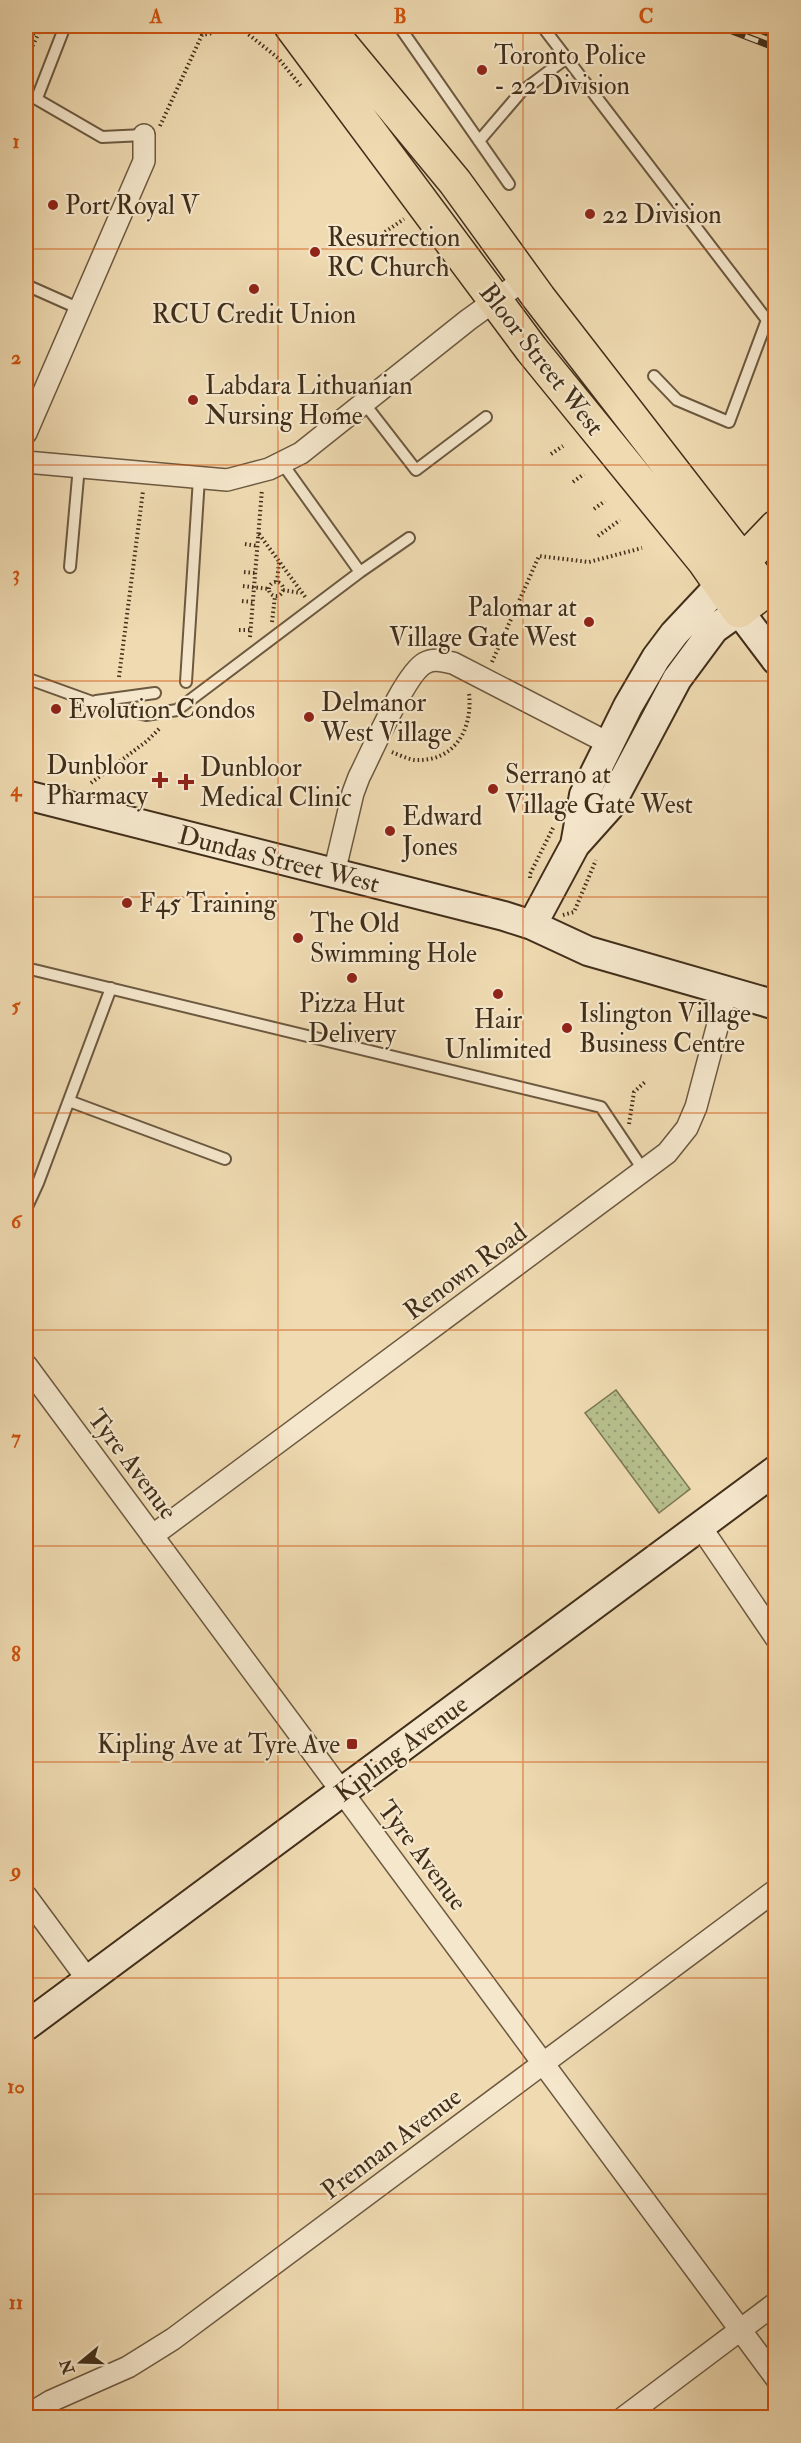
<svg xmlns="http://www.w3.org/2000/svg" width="801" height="2443" font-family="'IM FELL Double Pica',serif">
	<defs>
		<pattern id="grass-dots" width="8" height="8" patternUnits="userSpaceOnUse" patternTransform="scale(1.5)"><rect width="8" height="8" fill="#b7c08d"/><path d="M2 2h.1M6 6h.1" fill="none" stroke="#969c72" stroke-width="1.8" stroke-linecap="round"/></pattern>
	</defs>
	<rect width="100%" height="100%" fill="#efdab1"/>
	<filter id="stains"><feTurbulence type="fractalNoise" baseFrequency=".00333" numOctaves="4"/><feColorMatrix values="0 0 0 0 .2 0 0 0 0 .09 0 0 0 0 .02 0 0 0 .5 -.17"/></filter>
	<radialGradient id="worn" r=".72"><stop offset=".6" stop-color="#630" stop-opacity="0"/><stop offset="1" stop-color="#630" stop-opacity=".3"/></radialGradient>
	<!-- grass -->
	<path fill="url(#grass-dots)" stroke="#7c7754" stroke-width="1.5" d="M 616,1390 L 690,1489 L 659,1513 L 585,1413 Z"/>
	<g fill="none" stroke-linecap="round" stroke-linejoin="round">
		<!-- lane casing -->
		<g stroke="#6c5940" stroke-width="14">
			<path id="lane" d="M 399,26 L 509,184
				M 542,26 L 767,320 L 729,422 L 677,400 L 654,376
				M 26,93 L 102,137 L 144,135
				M 37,98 L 65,26
				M 479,141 L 521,92 L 568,57
				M 26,285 L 80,309
				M 364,403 L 416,470 L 486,417
				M 282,463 L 360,572
				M 70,567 L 79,466
				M 26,678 L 98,704 L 146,715 L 177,710 L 360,572 L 409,538
				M 186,682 L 199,478
				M 96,701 L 155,693
				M 26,968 L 601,1107 L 644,1171
				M 69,1101 L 225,1159
				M 26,1209 L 38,1183 L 111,988"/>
		</g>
		<!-- street casing -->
		<g stroke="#6c5940" stroke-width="24">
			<path id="street" d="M 26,433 L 144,161 L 144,135
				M 26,462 L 227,480 L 269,469 L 301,453 L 468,320 L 525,279
				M 334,873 L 353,793 L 359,777 C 371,754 405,673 425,663 C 434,658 443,661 453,663 L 610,744
				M 26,1365 L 776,2378
				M 700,1526 L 776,1638
				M 152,1536 L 667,1153 L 687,1128 L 696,1107 L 727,990
				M 26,1896 L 88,1980
				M 26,2416 L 51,2401 L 128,2367 L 173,2339 L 776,1890
				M 623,2418 L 776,2303"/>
		</g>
		<!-- secondary casing -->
		<g stroke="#412e1a" stroke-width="32">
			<path id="secondary" d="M 26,795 L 504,916 L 532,925 L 588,951 L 776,1005
				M 575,845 L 584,795 L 628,706 L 656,658 L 674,634 L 720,585
				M 532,925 L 575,845 L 609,807 L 677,679 L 714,629 L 739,611 L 776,660
				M 26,2026 L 776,1470"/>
		</g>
		<!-- primary casing -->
		<g stroke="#412e1a" stroke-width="36">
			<path id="primary" d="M 291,26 L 532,350 L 704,561 L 739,611 L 776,582
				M 326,26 L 455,182 L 539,298 L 765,590
				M 728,577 L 776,527"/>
		</g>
		<!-- path -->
		<path stroke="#412e1a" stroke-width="4" stroke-dasharray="1.5 3" stroke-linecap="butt" d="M 197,26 L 202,35
			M 238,26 L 278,58 L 301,86
			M 26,29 L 38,35
			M 26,47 L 31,49 L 42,26
			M 160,126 L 202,35 L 213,33 L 215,26
			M 385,232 L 404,219
			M 551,454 L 563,446
			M 573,482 L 584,474
			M 594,509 L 605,501
			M 259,534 L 306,598
			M 598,536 L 620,520
			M 245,544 L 258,546
			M 244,572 L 255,573
			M 277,582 L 279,562
			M269 589a7 7 0 1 1 14 0a7 7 0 1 1-14 0Z
			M 243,586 L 269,589
			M 283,590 L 301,593
			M 242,601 L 253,602
			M 272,622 L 275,596
			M 239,630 L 250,630
			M 250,637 L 262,489
			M 492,662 L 539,556 L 589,562 L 642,548
			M 119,677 L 143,491
			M 392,752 C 399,755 408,759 415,760 C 455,762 473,729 469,693
			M 91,783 L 147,741 L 160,728
			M 530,878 L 530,874 L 553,828
			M 563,915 L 574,912 L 596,860
			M 629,1124 L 634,1092 L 645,1082"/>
		<!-- lane -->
		<use href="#lane" stroke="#f5e7cc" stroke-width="10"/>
		<!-- street -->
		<use href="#street" stroke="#f5e7cc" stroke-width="21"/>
		<!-- secondary -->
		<use href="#secondary" stroke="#f5e7cc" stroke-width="28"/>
		<!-- primary -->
		<use href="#primary" stroke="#efdab1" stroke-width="33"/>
		<!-- rail casing -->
		<g stroke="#412e1a" stroke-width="7">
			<path id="rail" d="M 719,26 L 776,48
				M 749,26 L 776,36"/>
		</g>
		<!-- rail -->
		<use href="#rail" stroke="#f5e7cc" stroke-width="4.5" stroke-dasharray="14" stroke-linecap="butt"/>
	</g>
	<!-- grid -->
	<path fill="none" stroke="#cf530e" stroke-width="1.5" stroke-opacity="0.55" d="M 278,26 L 278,2418M 523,26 L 523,2418M 26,249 L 776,249M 26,465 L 776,465M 26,681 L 776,681M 26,897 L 776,897M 26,1113 L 776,1113M 26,1330 L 776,1330M 26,1546 L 776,1546M 26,1762 L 776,1762M 26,1978 L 776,1978M 26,2194 L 776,2194"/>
	<!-- markers -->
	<g fill="#8f2418" stroke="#f5e7cc" stroke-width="2">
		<circle cx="482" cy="70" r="6"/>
		<circle cx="53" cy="205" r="6"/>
		<circle cx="590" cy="214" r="6"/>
		<circle cx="315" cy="252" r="6"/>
		<circle cx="254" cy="289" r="6"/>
		<circle cx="193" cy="400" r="6"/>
		<circle cx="589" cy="622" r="6"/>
		<circle cx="56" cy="709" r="6"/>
		<circle cx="309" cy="717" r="6"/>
		<path d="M157 771h6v6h6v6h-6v6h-6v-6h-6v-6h6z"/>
		<path d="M183 773h6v6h6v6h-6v6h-6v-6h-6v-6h6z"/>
		<circle cx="493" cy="789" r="6"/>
		<circle cx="390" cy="831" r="6"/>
		<circle cx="127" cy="903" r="6"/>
		<circle cx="298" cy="938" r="6"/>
		<circle cx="352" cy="978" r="6"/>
		<circle cx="498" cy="994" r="6"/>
		<circle cx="567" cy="1028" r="6"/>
		<rect x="346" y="1738" width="12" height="12" rx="3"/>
	</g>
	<g text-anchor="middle" stroke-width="4.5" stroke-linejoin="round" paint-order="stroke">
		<!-- poi labels -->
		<g font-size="26" fill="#412e1a" stroke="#f5e7cc" text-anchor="start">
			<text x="494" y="64">Toronto Police<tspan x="494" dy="30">- 22 Division</tspan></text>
			<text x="65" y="214">Port Royal V</text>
			<text x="602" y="223">22 Division</text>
			<text x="327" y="246">Resurrection<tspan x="327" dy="30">RC Church</tspan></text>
			<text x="254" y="323" text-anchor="middle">RCU Credit Union</text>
			<text x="205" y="394">Labdara Lithuanian<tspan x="205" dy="30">Nursing Home</tspan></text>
			<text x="577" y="616" text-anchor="end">Palomar at<tspan x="577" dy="30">Village Gate West</tspan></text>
			<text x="321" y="711">Delmanor<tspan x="321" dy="30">West Village</tspan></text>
			<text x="68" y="718">Evolution Condos</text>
			<text x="148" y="774" text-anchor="end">Dunbloor<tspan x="148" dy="30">Pharmacy</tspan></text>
			<text x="200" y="776">Dunbloor<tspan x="200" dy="30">Medical Clinic</tspan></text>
			<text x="505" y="783">Serrano at<tspan x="505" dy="30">Village Gate West</tspan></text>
			<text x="402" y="825">Edward<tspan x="402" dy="30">Jones</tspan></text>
			<text x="139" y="912">F45 Training</text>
			<text x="310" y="932">The Old<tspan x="310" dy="30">Swimming Hole</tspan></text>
			<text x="352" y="1012" text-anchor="middle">Pizza Hut<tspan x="352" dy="30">Delivery</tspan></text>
			<text x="579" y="1022">Islington Village<tspan x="579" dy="30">Business Centre</tspan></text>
			<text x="498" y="1028" text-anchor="middle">Hair<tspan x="498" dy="30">Unlimited</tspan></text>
			<text x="340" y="1753" text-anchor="end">Kipling Ave at Tyre Ave</text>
		</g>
		<!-- street labels -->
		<g font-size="26" fill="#412e1a" stroke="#f5e7cc">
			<text transform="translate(542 359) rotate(52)" y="9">Bloor Street West</text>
			<text transform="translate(279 859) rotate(14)" y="9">Dundas Street West</text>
			<text transform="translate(465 1271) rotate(-36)" y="9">Renown Road</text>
			<text transform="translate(133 1464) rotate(53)" y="9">Tyre Avenue</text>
			<text transform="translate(401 1748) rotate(-37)" y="9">Kipling Avenue</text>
			<text transform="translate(423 1855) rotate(53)" y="9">Tyre Avenue</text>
			<text transform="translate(391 2143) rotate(-37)" y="9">Prennan Avenue</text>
		</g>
	</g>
	<!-- margin -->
	<rect width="801" height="2443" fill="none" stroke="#efdab1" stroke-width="66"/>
	<!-- north arrow -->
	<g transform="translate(81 2362) rotate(251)" stroke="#f5e7cc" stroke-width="4.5" paint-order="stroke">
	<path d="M0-4.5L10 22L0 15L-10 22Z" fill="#412e1a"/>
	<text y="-9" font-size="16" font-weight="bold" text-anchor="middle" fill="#412e1a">N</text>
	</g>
	<rect x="33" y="33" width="735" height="2377" fill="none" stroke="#cf530e" stroke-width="2"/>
	<g font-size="20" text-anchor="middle" font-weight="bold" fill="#cf530e">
		<text x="156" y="23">A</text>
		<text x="400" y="23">B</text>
		<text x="646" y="23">C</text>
		<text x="16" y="148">1</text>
		<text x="16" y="364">2</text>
		<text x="16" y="580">3</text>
		<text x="16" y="796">4</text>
		<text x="16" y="1012">5</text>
		<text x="16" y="1228">6</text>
		<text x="16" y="1444">7</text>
		<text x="16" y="1661">8</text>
		<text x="16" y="1877">9</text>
		<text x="16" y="2093">10</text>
		<text x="16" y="2309">11</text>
	</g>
	<rect width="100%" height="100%" filter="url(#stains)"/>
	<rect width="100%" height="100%" fill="url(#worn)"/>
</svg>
